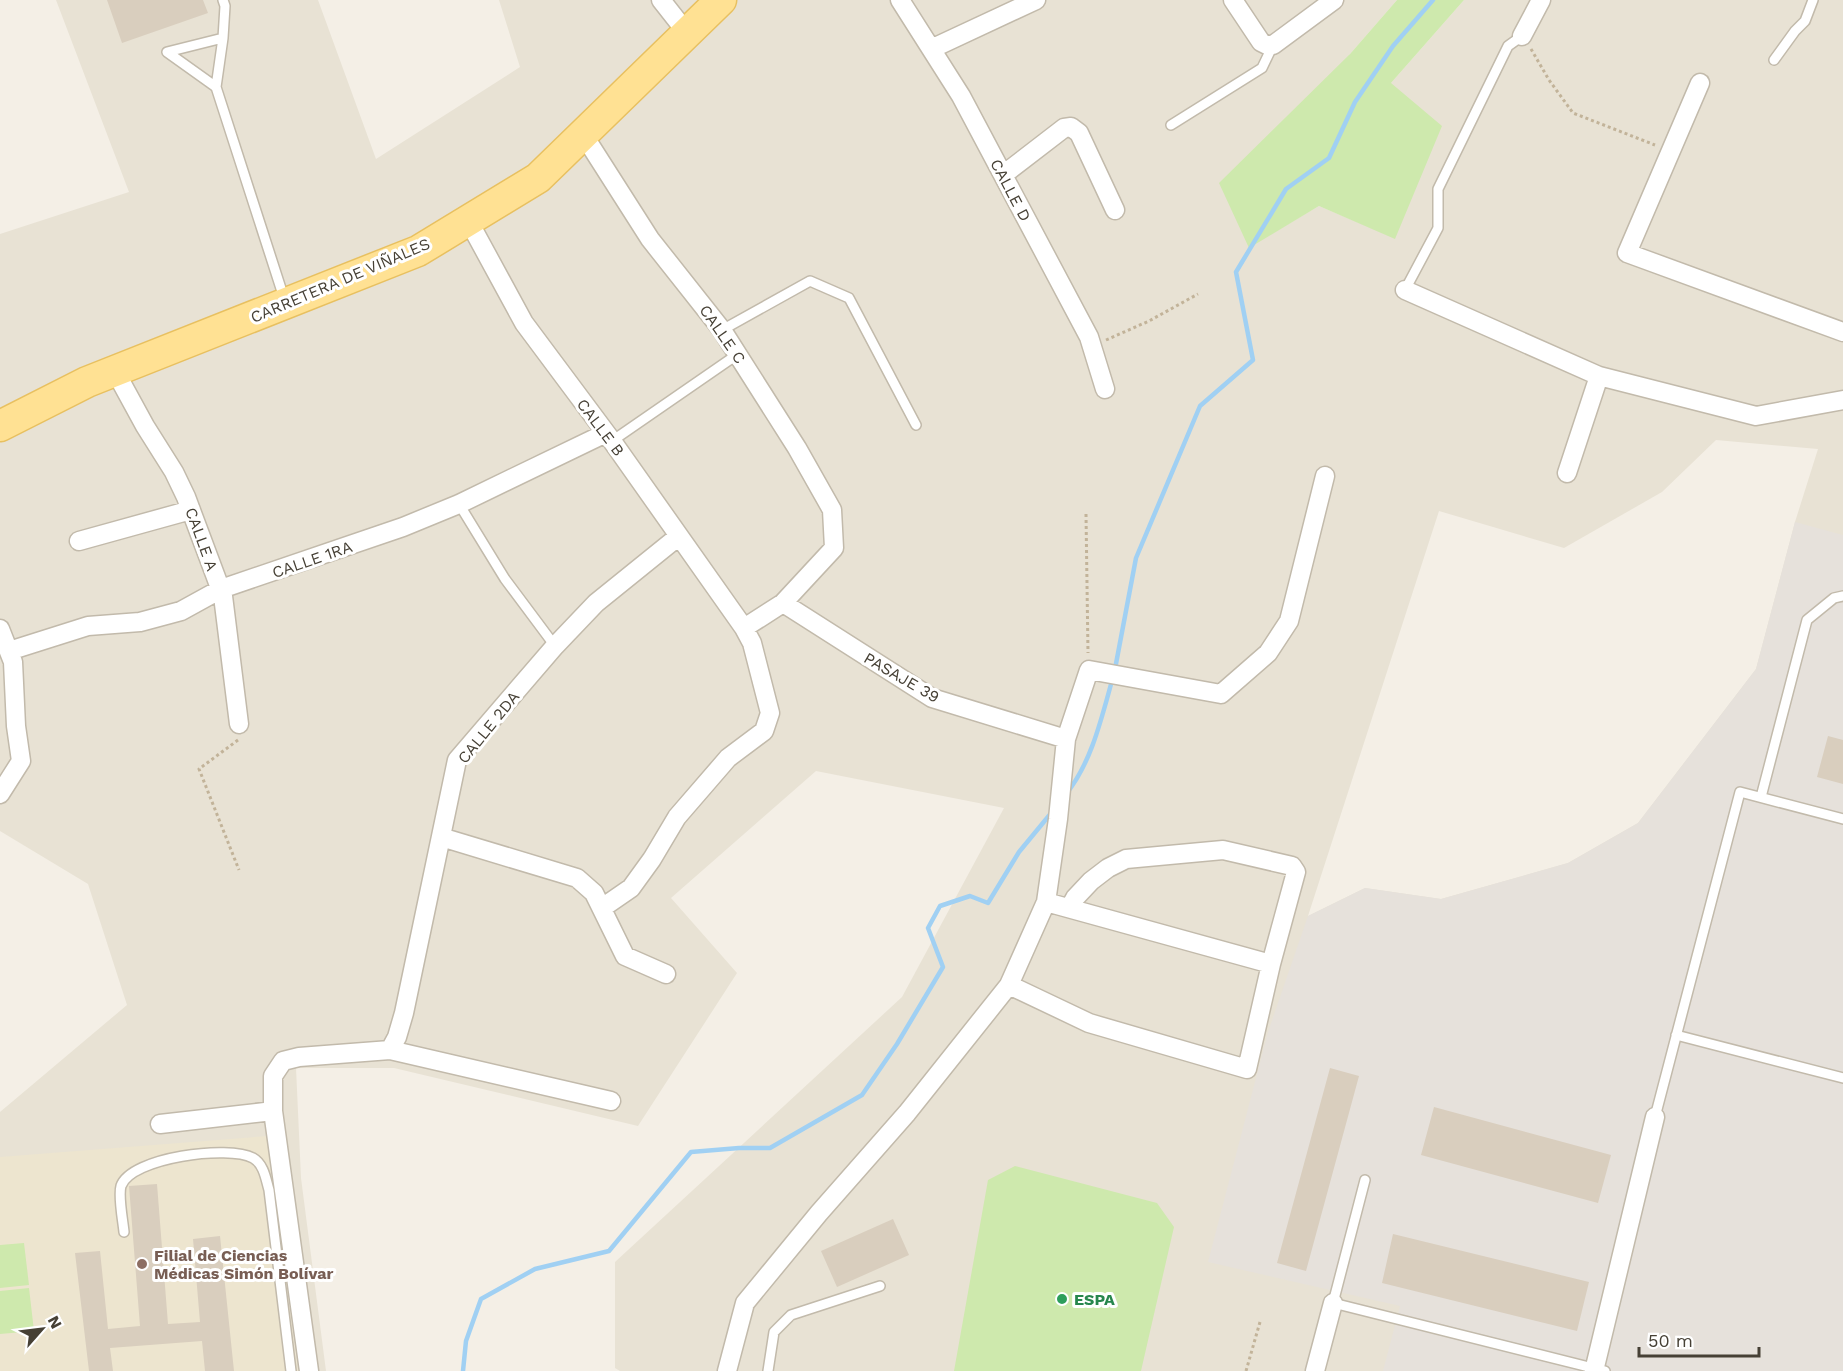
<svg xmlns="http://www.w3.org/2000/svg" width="1843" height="1371" font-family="'Work Sans',sans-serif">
	<rect width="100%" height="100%" fill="#f4efe6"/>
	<!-- residential -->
	<path fill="#e8e2d4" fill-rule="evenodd" d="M 56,0 L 318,0 L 376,159 L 520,67 L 499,0 L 1397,0 L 1350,54 L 1249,247 L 1319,206 L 1395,238 L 1391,83 L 1464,0 L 1843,0 L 1843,1371 L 620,1371 L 615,1368 L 615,1262 L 902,997 L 1004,808 L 816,771 L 671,898 L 737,973 L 638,1126 L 394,1068 L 296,1068 L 301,1178 L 326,1371 L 0,1371 L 0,1112 L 127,1005 L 88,884 L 0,831 L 0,234 L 129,192 ZM 1716,440 L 1818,449 L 1795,522 L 1756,669 L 1638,823 L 1568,863 L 1441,899 L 1365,888 L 1308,916 L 1439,511 L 1564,548 L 1662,492 Z"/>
	<!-- industrial -->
	<path fill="#e6e1db" d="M 1795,522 L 1843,535 L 1843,1371 L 1383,1371 L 1400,1306 L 1208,1262 L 1268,1032 L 1308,916 L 1365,888 L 1441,899 L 1568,863 L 1638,823 L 1756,669 Z"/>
	<!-- education -->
	<path fill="#ede5cf" d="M 268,1136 L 298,1371 L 0,1371 L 0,1157 Z"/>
	<!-- green -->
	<path fill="#cee9ad" d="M 1397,0 L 1464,0 L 1391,83 L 1442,126 L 1395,239 L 1319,206 L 1249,248 L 1219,183 L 1350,54 Z
		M 1015,1166 L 1157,1203 L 1174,1227 L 1141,1371 L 954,1371 L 988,1180 Z
		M 24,1243 L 29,1285 L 0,1288 L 0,1245 Z
		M 29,1288 L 34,1331 L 0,1334 L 0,1291 Z"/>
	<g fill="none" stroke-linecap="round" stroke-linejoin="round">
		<!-- stream -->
		<path stroke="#a0d0f3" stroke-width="4.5" d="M 1115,669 L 1136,558 L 1200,406 L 1253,360 L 1236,272 L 1286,189 L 1329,158 L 1355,102 L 1393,46 L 1433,0
			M 1066,794 C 1092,762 1102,716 1113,677
			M 463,1371 L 466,1341 L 481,1299 L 535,1269 L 609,1251 L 691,1152 L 739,1148 L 770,1148 L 862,1095 L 897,1044 L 943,967 L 928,928 L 940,906 L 970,896 L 988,903 L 1019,852 L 1052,812"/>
	</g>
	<!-- building -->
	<path fill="#d9cebe" d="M 107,0 L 203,0 L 208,13 L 122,43 Z
		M 1828,736 L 1843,740 L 1843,784 L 1817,777 Z
		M 1330,1068 L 1359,1076 L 1306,1271 L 1277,1263 Z
		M 1434,1107 L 1611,1155 L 1598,1203 L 1421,1155 Z
		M 157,1184 L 168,1324 L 200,1322 L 193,1239 L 220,1236 L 234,1371 L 205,1371 L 202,1341 L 110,1348 L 113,1371 L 89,1371 L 75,1253 L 100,1251 L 108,1329 L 140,1326 L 129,1186 Z
		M 893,1219 L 909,1255 L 837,1287 L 821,1251 Z
		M 1393,1234 L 1589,1282 L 1577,1331 L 1382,1283 Z"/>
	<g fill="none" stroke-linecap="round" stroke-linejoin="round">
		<!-- service casing -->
		<g stroke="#c2baab" stroke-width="12">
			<path id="service" d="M 223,0 L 225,6 L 223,38 L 216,87 L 285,301
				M 1774,60 L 1795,31 L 1805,21 L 1813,0
				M 216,87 L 167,52 L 223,38
				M 1171,125 L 1262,68 L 1273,45
				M 1405,290 L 1438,228 L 1438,189 L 1508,46 L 1522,36
				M 722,330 L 810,281 L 849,298 L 916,425
				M 612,441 L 738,354
				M 459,504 L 505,579 L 555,646
				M 1761,797 L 1807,620 L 1834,598 L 1843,596
				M 1676,1035 L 1843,1078
				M 1655,1117 L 1740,792 L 1843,819
				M 1365,1180 L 1333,1303 L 1605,1371
				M 124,1232 C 123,1221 118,1196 121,1186 C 131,1157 229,1145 253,1158 C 264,1164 266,1180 269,1190 L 291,1371
				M 768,1371 L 774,1332 L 791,1315 L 880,1286"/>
		</g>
		<!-- minor casing -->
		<g stroke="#c2baab" stroke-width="21">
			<path id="minor" d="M 661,0 L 687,33
				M 900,0 L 961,96 L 1089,337 L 1105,389
				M 1233,0 L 1261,42 L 1267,45 L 1273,45 L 1334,0
				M 1522,36 L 1541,0
				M 931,49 L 1036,0
				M 1700,83 L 1627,253 L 1843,332
				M 583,134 L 650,239 L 722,330 L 797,448 L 832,510 L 834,548 L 783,603 L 744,628
				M 1003,175 L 1064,128 L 1071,127 L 1079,133 L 1115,210
				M 468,220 L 524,323 L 612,441 L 744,628 L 752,643 L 770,713 L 764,731 L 728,758 L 677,817 L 652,859 L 631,888 L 602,908
				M 1405,290 L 1599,376 L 1756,416 L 1843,400
				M 115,371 L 145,426 L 174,472 L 186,497 L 223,596 L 239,724
				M 1567,473 L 1599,376
				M 79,541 L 191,510
				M 783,603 L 932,698 L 1066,739
				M 0,629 L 13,662 L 16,726 L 21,761 L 0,794
				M 9,651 L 88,626 L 140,622 L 181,611 L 221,589 L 403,527 L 459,504 L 606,433
				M 441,837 L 577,878 L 594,893 L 625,956 L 666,974
				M 1046,902 L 1058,819 L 1066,739 L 1089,670 L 1221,694 L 1268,653 L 1289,621 L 1325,476
				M 1009,985 L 1089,1023 L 1247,1069 L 1271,964 L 1296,872 L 1292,866 L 1223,850 L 1126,859 L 1108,868 L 1091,881 L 1075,898 L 1070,907
				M 390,1050 L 397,1037 L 404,1013 L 457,760 L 555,646 L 596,603 L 679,536
				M 160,1124 L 273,1111
				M 309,1371 L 273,1111 L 273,1076 L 283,1061 L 299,1057 L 390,1050 L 611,1101
				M 727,1371 L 745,1303 L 819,1213 L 907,1113 L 1009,985 L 1046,902 L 1271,964
				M 1315,1371 L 1333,1303
				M 1594,1371 L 1655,1117"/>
		</g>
		<!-- primary casing -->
		<g stroke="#e8c060" stroke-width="33">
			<path id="primary" d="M 0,426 L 87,382 L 418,251 L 538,178 L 721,0"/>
		</g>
		<!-- path -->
		<path stroke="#c2b399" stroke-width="3" stroke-dasharray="3 3" stroke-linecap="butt" d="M 1531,49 L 1549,80 L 1573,113 L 1655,145
			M 1106,340 L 1149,321 L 1198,294
			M 1086,514 L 1088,653
			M 238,740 L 199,769 L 239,870
			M 1246,1371 L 1260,1322"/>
		<!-- service -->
		<use href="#service" stroke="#fff" stroke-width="9"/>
		<!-- minor -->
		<use href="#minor" stroke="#fff" stroke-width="18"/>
		<!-- primary -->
		<use href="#primary" stroke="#ffe193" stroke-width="30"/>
	</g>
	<!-- markers -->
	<circle fill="#8d6e63" stroke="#fff" stroke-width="2" cx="142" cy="1264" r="6"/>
	<circle fill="#2e9e5b" stroke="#fff" stroke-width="2" cx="1062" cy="1299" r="6"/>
	<g text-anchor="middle" stroke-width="6" stroke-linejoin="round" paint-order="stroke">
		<!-- street labels -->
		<g font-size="16" fill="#464035" stroke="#fff">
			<text transform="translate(1011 190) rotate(62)" y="6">CALLE D</text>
			<text transform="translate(340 280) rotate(-23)" y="6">CARRETERA DE VIÑALES</text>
			<text transform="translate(723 334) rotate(55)" y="6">CALLE C</text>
			<text transform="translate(601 427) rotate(53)" y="6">CALLE B</text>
			<text transform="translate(202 539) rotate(70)" y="6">CALLE A</text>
			<text transform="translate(312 559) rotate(-19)" y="6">CALLE 1RA</text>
			<text transform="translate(902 677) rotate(30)" y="6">PASAJE 39</text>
			<text transform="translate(488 727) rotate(-51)" y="6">CALLE 2DA</text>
		</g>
		<!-- education labels -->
		<g font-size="16" font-weight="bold" fill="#785e54" stroke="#fff" text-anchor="start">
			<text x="154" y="1261">Filial de Ciencias<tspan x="154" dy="18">Médicas Simón Bolívar</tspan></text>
		</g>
		<!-- leisure labels -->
		<g font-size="16" font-weight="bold" fill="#27864d" stroke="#fff" text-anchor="start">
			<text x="1074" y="1305">ESPA</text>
		</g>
	</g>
	<!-- north arrow -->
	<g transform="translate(42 1329) rotate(62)" stroke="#ffffff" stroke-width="4.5" paint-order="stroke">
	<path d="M0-4.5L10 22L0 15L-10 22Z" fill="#464035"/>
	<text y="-9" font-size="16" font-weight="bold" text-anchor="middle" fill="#464035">N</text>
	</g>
	<!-- scale -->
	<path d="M1639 1347v9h120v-9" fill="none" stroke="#464035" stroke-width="3"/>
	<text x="1648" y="1347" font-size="18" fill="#464035" stroke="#ffffff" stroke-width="4.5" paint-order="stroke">50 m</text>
</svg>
